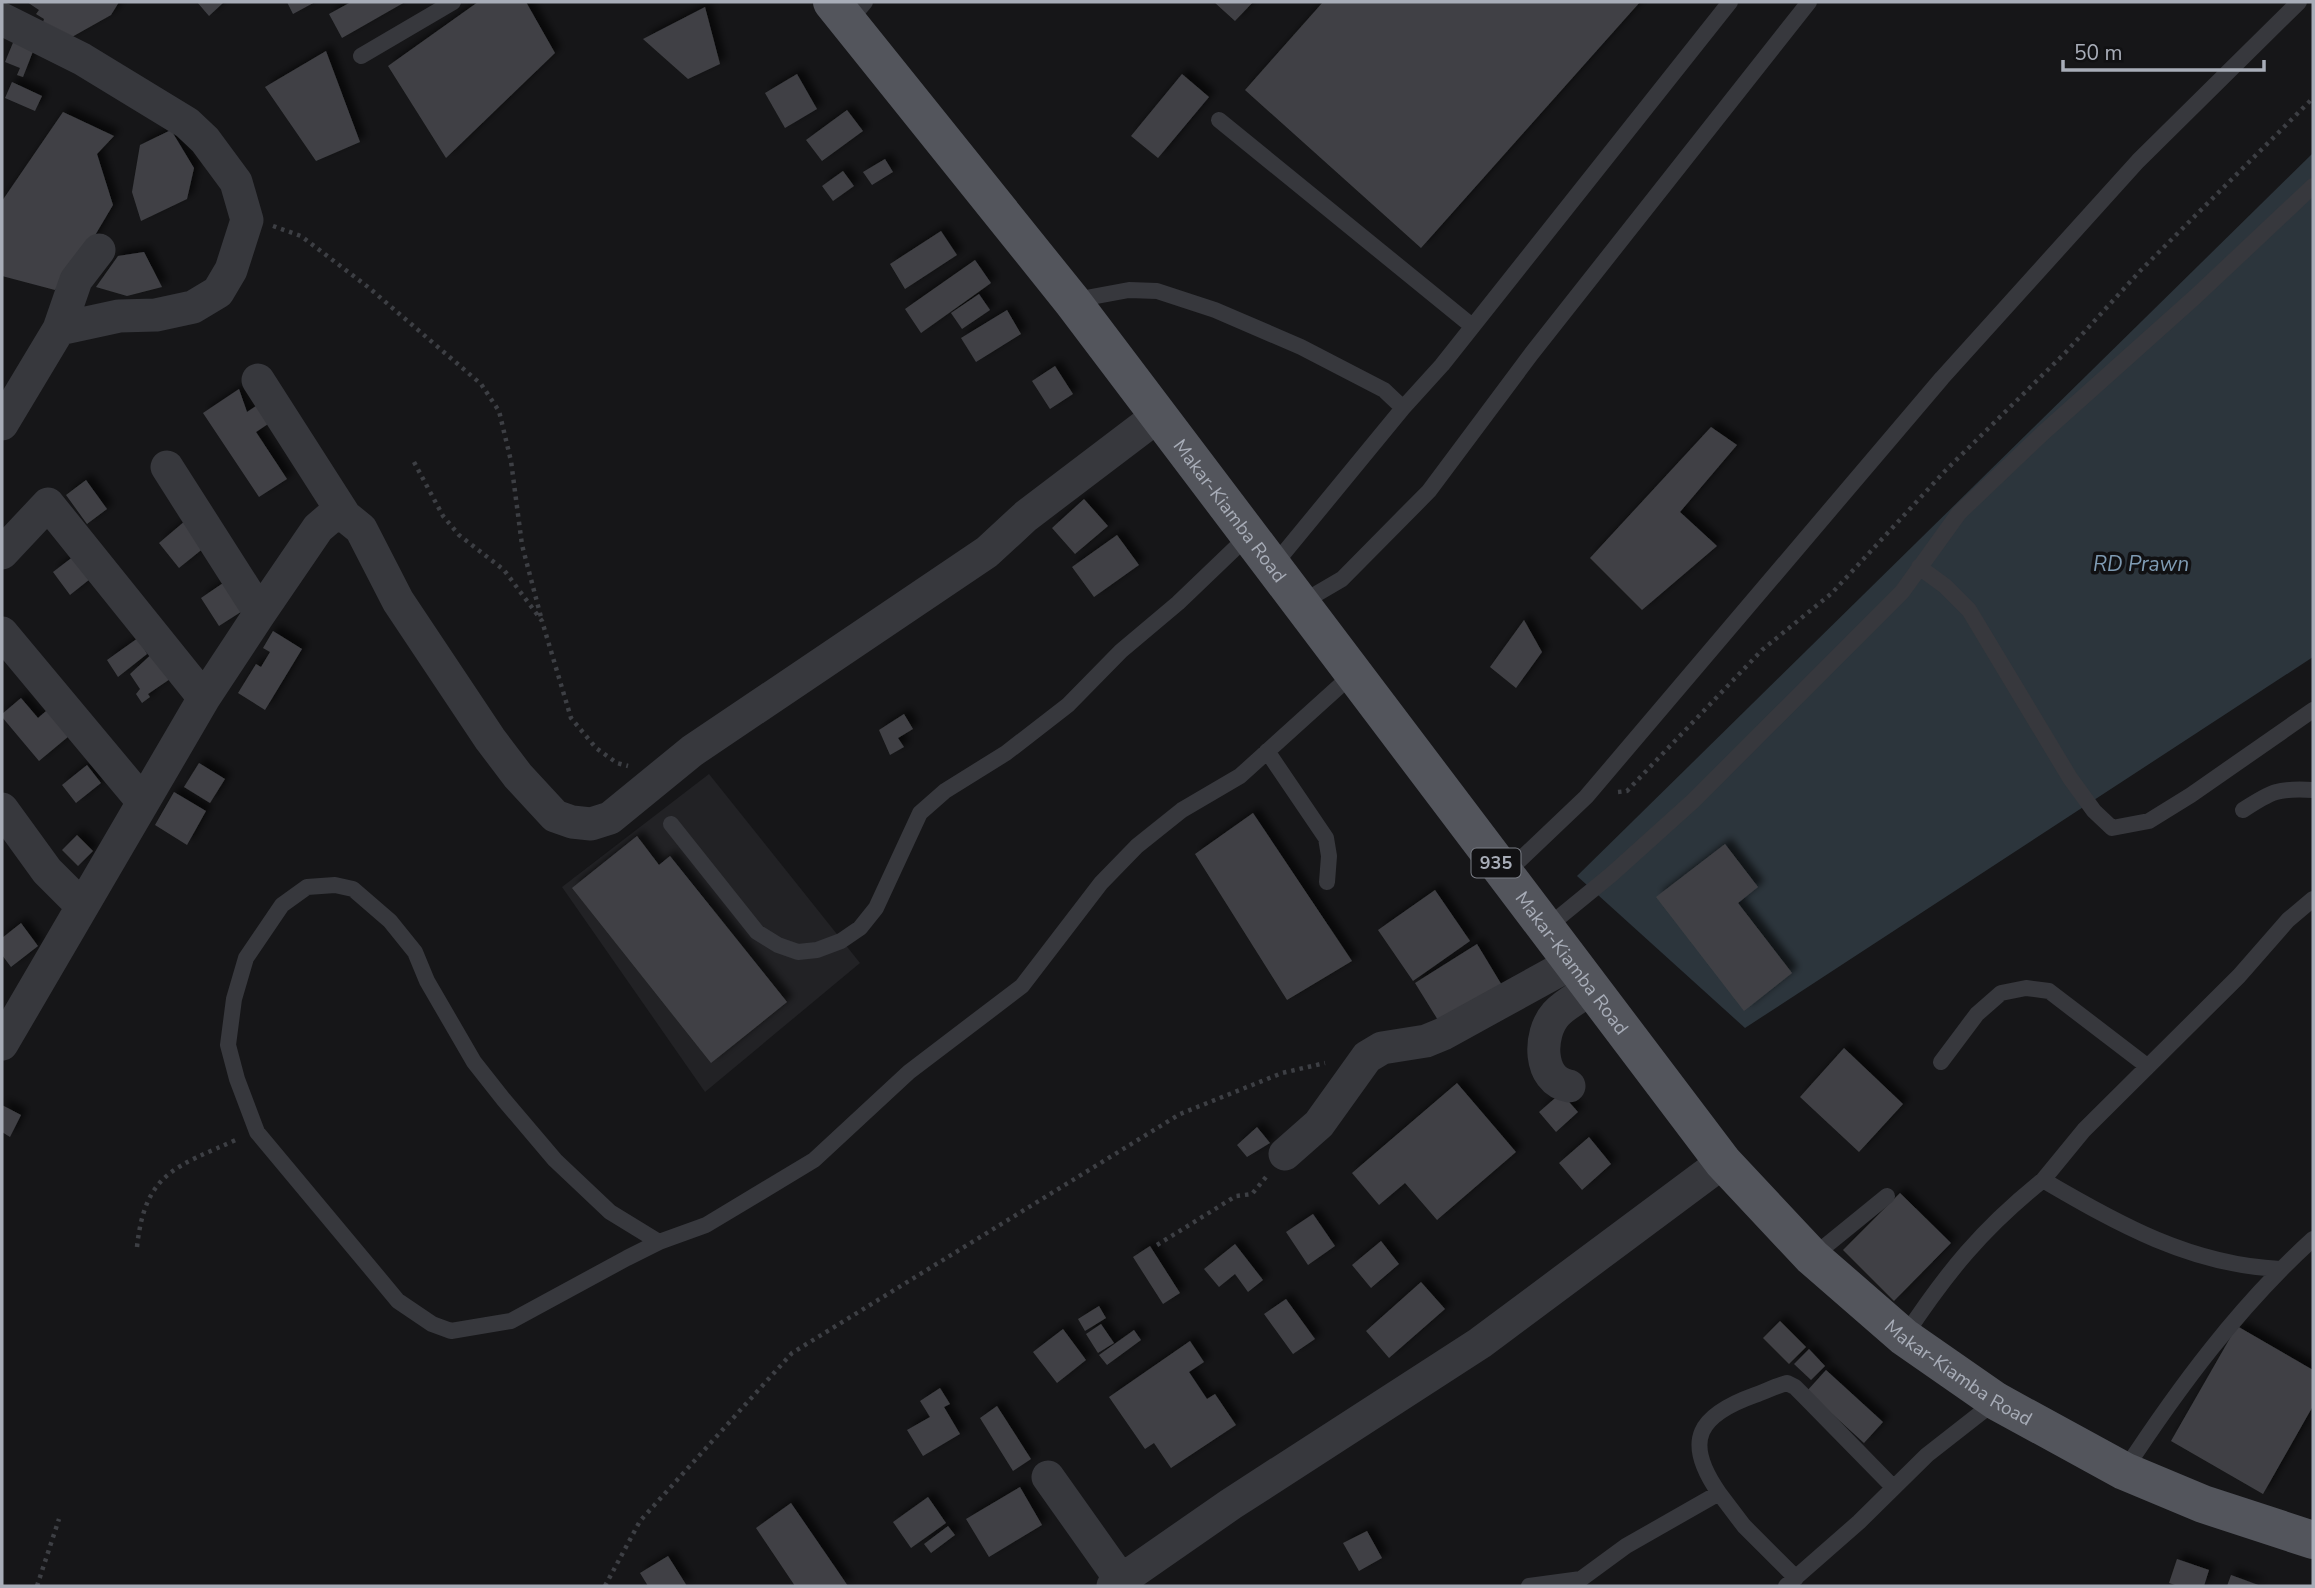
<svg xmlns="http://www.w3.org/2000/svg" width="2315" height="1588" font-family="'Nunito Sans',sans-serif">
	<defs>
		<filter id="shadow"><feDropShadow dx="6" dy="-6" stdDeviation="3.5" flood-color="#0009"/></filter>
	</defs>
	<rect width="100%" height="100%" fill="#161618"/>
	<!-- built -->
	<path fill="#222225" d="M 709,774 L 860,963 L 705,1092 L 562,887 Z"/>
	<!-- water -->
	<path fill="#2c353c" d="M 2313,153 L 2313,657 L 1745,1028 L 1577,876 Z"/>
	<!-- building -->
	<path fill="#404145" filter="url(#shadow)" d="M 27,2 L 119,2 L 111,15 L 63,42 L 41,29 L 44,19 L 36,14 L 39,10 Z
		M 197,2 L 224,2 L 209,16 Z
		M 287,2 L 315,2 L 293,14 Z
		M 351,2 L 405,2 L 342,38 L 329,14 Z
		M 478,2 L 526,2 L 555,53 L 446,158 L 388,66 Z
		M 1214,2 L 1253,2 L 1235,21 Z
		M 1323,2 L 1640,2 L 1421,248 L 1245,90 Z
		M 705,7 L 720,64 L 688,79 L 643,39 Z
		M 17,33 L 37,41 L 23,77 L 17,75 L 20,68 L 5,62 Z
		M 326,51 L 360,142 L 316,161 L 265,87 Z
		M 797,74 L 817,109 L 785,128 L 765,93 Z
		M 1182,74 L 1209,97 L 1158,158 L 1131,136 Z
		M 12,82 L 42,96 L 35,111 L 5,98 Z
		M 847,110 L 863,131 L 822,161 L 806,140 Z
		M 63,112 L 114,136 L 97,154 L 113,205 L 91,242 L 55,290 L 2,276 L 2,201 Z
		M 171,130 L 194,168 L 187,199 L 141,221 L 132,192 L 140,145 Z
		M 885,159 L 893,172 L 872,185 L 863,172 Z
		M 843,171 L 854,186 L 833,201 L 822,186 Z
		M 941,231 L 957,255 L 905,289 L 890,264 Z
		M 144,252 L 162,287 L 127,296 L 96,287 L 118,256 Z
		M 975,260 L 991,283 L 921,333 L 905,309 Z
		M 979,294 L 990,310 L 962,329 L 951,313 Z
		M 1007,310 L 1021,334 L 976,362 L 961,338 Z
		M 1055,366 L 1073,394 L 1050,409 L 1032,381 Z
		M 239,389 L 247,412 L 262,402 L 274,420 L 256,432 L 287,479 L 259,497 L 203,413 Z
		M 1711,427 L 1737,445 L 1680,512 L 1717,546 L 1642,610 L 1590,558 Z
		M 86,480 L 107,509 L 87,524 L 66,495 Z
		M 1084,499 L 1108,526 L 1075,554 L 1052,528 Z
		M 185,521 L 205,547 L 179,568 L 159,543 Z
		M 1117,535 L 1139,565 L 1094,597 L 1072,567 Z
		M 74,556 L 90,579 L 70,595 L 53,572 Z
		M 229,579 L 247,608 L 219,626 L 201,598 Z
		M 1524,620 L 1542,652 L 1516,688 L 1490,667 Z
		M 273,631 L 302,649 L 265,710 L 238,693 L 256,664 L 261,667 L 270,652 L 263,648 Z
		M 138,638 L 147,654 L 118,677 L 107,660 Z
		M 155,651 L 173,677 L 148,694 L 150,697 L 142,703 L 136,694 L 140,689 L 130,674 Z
		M 21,698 L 38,718 L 53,705 L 75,731 L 39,761 L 2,717 L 2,714 Z
		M 904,714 L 913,729 L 898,738 L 904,747 L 890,755 L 879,730 Z
		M 199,763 L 225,779 L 210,803 L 184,787 Z
		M 87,765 L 101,783 L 76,803 L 62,785 Z
		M 174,792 L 206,811 L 187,845 L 155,825 Z
		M 1253,813 L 1352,961 L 1287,1000 L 1195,854 Z
		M 77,835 L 93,851 L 78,866 L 62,850 Z
		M 637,836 L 659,865 L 670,856 L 787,1002 L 711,1063 L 572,888 Z
		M 1725,844 L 1758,887 L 1738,903 L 1792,973 L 1744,1011 L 1656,897 Z
		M 1435,890 L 1470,941 L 1413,981 L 1378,930 Z
		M 21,923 L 38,946 L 11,967 L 2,955 L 2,938 Z
		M 1477,944 L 1503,987 L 1441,1025 L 1415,983 Z
		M 1844,1048 L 1903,1104 L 1859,1152 L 1800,1097 Z
		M 1457,1083 L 1516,1152 L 1437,1220 L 1405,1183 L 1379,1205 L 1352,1173 Z
		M 1561,1093 L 1578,1112 L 1556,1132 L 1539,1112 Z
		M 2,1105 L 21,1115 L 10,1137 L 2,1132 Z
		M 1257,1127 L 1270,1143 L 1247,1157 L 1237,1145 Z
		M 1589,1137 L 1611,1164 L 1582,1190 L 1559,1163 Z
		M 1900,1193 L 1951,1243 L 1894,1301 L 1843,1250 Z
		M 1313,1214 L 1335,1246 L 1308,1265 L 1286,1232 Z
		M 1381,1241 L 1399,1264 L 1371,1288 L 1352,1265 Z
		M 1235,1244 L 1263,1280 L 1248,1292 L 1235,1274 L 1219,1287 L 1204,1269 Z
		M 1150,1246 L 1180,1293 L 1163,1304 L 1133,1257 Z
		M 1421,1282 L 1445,1309 L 1389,1358 L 1366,1331 Z
		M 1286,1299 L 1315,1339 L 1293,1354 L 1264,1314 Z
		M 1099,1306 L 1106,1318 L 1085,1331 L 1078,1319 Z
		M 1780,1321 L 1806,1347 L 1789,1364 L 1763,1338 Z
		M 1101,1324 L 1114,1343 L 1098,1353 L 1086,1334 Z
		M 2237,1326 L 2313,1370 L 2313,1406 L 2263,1494 L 2171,1441 Z
		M 1063,1329 L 1086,1360 L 1057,1383 L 1033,1352 Z
		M 1134,1330 L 1141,1340 L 1107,1365 L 1099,1355 Z
		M 1190,1341 L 1204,1362 L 1189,1372 L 1207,1399 L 1215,1394 L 1236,1425 L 1171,1468 L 1154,1443 L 1145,1449 L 1109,1397 Z
		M 1809,1349 L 1825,1366 L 1811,1380 L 1794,1364 Z
		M 1826,1370 L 1883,1422 L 1864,1443 L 1807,1391 Z
		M 940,1388 L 950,1404 L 944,1407 L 960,1434 L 923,1456 L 907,1430 L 930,1417 L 920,1401 Z
		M 997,1406 L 1031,1459 L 1013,1471 L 980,1418 Z
		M 1020,1487 L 1042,1525 L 989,1557 L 966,1519 Z
		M 928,1497 L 946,1523 L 911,1548 L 893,1522 Z
		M 791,1503 L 848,1586 L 795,1586 L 756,1528 Z
		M 948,1526 L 955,1535 L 931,1553 L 924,1544 Z
		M 1367,1531 L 1382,1558 L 1359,1571 L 1343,1543 Z
		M 668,1556 L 687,1586 L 648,1586 L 640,1573 Z
		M 2177,1559 L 2209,1570 L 2204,1586 L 2178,1586 L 2169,1583 Z
		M 2231,1575 L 2261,1586 L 2227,1586 Z"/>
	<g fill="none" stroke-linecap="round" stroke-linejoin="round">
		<!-- path -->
		<path stroke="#3d3f44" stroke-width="4.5" stroke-dasharray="3.5 5" stroke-linecap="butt" d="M 273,226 L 301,236 L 368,287 L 481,384 L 499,411 L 511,461 L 522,545 L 542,621
			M 414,462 L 443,516 L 459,535 L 504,570 L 542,621 L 571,718 L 596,748 L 617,763 L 628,766
			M 1618,792 L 1627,791 L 1762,650 L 1832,593 L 1945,471 L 2065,353 L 2141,270 L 2313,98
			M 1157,1245 L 1236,1196 L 1252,1194 L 1266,1177
			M 137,1247 C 145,1172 176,1167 238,1139
			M 37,1586 L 59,1519
			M 605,1586 L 640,1521 L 792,1353 L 1180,1114 L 1282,1073 L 1325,1063"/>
		<!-- lane -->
		<path stroke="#37383d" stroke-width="16" d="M 848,22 L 865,2
			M 361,56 L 453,2
			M 1219,120 L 1472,326
			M 1075,300 L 1129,290 L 1157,291 L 1215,310 L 1301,347 L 1384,390 L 1403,408
			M 1274,565 L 1403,408 L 1442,365 L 1730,2
			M 1919,567 L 1945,586 L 1969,610 L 2070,778 L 2094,811 L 2112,828 L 2149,821 L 2191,795 L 2313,710
			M 1301,603 L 1342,579 L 1429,491 L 1532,353 L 1809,2
			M 1267,751 L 1326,838 L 1329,856 L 1327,882
			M 2243,810 C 2272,791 2278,788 2313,790
			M 671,824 L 757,932 L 778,945 L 798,952 L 817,950 L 841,941 L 860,928 L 876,908 L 920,813 L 945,791 L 1006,753 L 1068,705 L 1121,651 L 1178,603 L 1250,534
			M 1505,874 L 1586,797 L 1942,378 L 2138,161 L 2299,2
			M 1546,928 L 1612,874 L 1693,801 L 1902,592 L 1959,513 L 2043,433 L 2195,297 L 2313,186
			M 1941,1062 L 1977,1014 L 2001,993 L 2026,988 L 2049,991 L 2147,1066
			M 2043,1180 L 2084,1130 L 2239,976 L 2288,920 L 2313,899
			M 659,1242 L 610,1212 L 555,1160 L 504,1100 L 474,1062 L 427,981 L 415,952 L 390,921 L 353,889 L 335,885 L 307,887 L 282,905 L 246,958 L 234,999 L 228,1045 L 237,1079 L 257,1132 L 398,1301 L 432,1324 L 451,1331 L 511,1321 L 627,1258 L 659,1242 L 706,1225 L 814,1160 L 909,1072 L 1022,986 L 1101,883 L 1137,846 L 1182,810 L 1240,776 L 1354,673
			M 1812,1257 L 1887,1196
			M 1904,1337 C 1947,1272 1982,1229 2043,1180 C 2118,1224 2191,1265 2280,1269
			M 2124,1471 C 2179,1387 2239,1306 2313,1239
			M 1719,1493 C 1682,1440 1699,1415 1755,1395 C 1766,1391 1776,1386 1787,1383 L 1795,1387 L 1803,1395 L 1893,1487
			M 1529,1586 L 1581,1579 L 1626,1546 L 1719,1493 L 1744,1526 L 1796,1578
			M 1786,1586 L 1859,1522 L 1927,1455 L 1996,1401"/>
		<!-- street -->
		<path stroke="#37383d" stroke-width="33" d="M 2,19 L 82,59 L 187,123 L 205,140 L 236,182 L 247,220 L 231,270 L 218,292 L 193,307 L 156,315 L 119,316 L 59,329 L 2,424
			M 59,329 L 76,280 L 99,250
			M 258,380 L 345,516
			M 2,553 L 48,504 L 204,698
			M 260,613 L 318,528 L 332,516 L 345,516 L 361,529 L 398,601 L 490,739 L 518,776 L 555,816 L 572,822 L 591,824 L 610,818 L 692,751 L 987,552 L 1026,516 L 1159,415
			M 2,633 L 143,802
			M 2,809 L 47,871 L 82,906
			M 2,1044 L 204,698 L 260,613 L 167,467
			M 1569,1086 C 1538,1081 1538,1034 1556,1014 C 1565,1004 1581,996 1592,988
			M 1285,1154 L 1319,1124 L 1367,1057 L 1382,1048 L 1426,1041 L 1443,1034 L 1572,963
			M 1048,1477 L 1121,1580
			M 1113,1586 L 1231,1504 L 1480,1343 L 1723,1162"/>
		<!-- primary -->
		<path stroke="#53555c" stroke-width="38" id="s1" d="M 832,2 L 1072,301 L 1723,1162 L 1812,1257 L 1904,1337 L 1996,1401 L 2124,1471 L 2203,1504 L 2313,1540"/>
	</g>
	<g text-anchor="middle" stroke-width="7" stroke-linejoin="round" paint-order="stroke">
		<!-- shield labels -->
		<rect fill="#111113" stroke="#7b7e86" stroke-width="2" x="1471.5" y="848.5" width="49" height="29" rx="5"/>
		<g font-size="18" font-weight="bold" fill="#a8adb8">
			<text x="1496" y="869">935</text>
		</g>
		<!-- street labels -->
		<g font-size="19" fill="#a8adb8" stroke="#111113">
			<text dy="7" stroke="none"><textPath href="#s1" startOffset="646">Makar-Kiamba Road</textPath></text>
			<text dy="7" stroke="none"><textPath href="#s1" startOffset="1213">Makar-Kiamba Road</textPath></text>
			<text dy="7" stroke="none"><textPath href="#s1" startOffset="1780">Makar-Kiamba Road</textPath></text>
		</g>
		<!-- water labels -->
		<g font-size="21" font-style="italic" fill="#7f9bb3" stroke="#111113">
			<text x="2141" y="571">RD Prawn</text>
		</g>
	</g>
	<!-- border -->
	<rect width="2315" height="1588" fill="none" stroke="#a8adb8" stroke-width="7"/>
	<!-- scale -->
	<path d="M2063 60v10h201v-10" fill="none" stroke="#a8adb8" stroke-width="3.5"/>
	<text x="2074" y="60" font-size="21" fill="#a8adb8" stroke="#111113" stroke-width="5" paint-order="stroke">50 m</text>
</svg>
